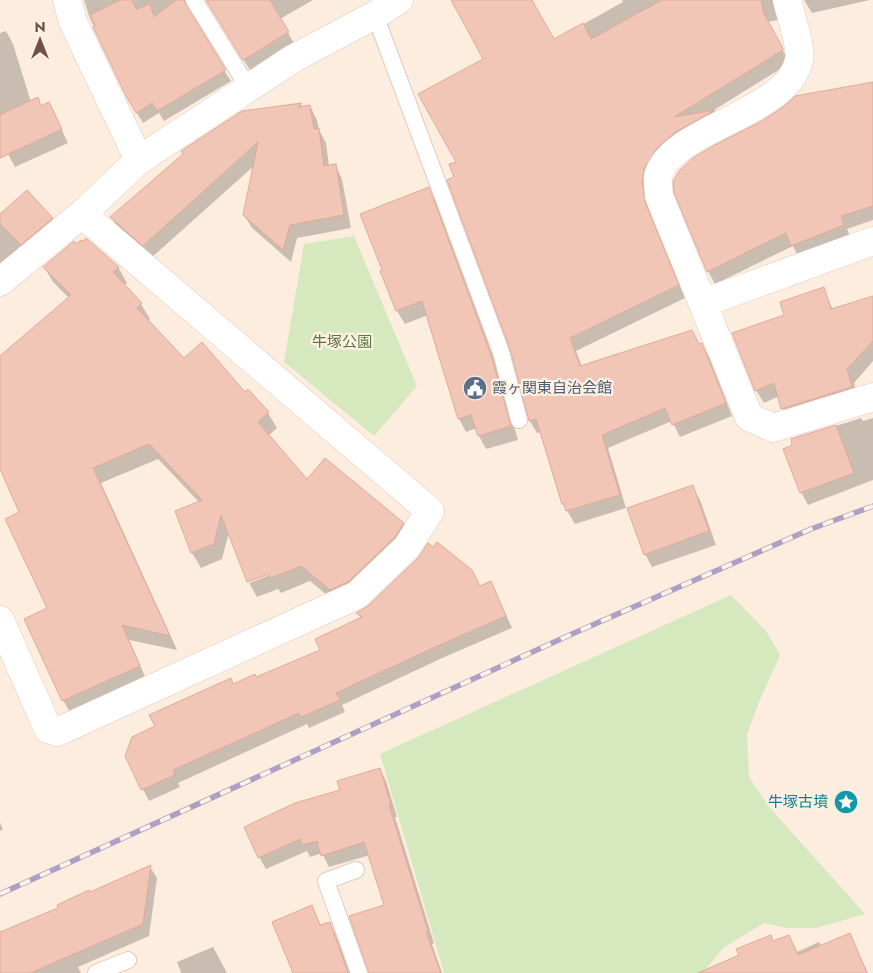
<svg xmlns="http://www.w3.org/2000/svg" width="873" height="973" font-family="Jost,'Noto Sans JP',sans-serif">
	<rect width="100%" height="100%" fill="#fceddf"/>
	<!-- green -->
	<path fill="#d5e8be" d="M 354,236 L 417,386 L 374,436 L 284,362 L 304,244 Z
		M 731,595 L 766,631 L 780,655 L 759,702 L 747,734 L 749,777 L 770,808 L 865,914 L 816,928 L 786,928 L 764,923 L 723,948 L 703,973 L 444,973 L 380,754 Z"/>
	<!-- shadow -->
	<path fill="#0003" d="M 84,0 L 184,0 L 186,12 L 231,81 L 164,121 L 159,113 L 143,123 L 127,96 L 89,16 Z
		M 207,0 L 313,0 L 280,19 L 295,45 L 251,72 Z
		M 452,0 L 531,0 L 553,41 L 623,2 L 622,0 L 786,0 L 779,20 L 767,22 L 790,63 L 714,110 L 721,123 L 649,194 L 651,216 L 685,298 L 576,351 L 582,367 L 701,344 L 709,357 L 732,416 L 680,437 L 672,421 L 608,448 L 626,508 L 575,524 L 563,504 L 541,432 L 537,433 L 530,421 L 512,348 L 456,178 L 458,162 L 485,60 Z
		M 804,0 L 870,0 L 812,13 Z
		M 6,31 L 13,44 L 31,102 L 37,99 L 42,107 L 49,103 L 68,143 L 15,167 L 7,152 L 0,155 L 0,33 Z
		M 873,83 L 873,220 L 847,229 L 851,238 L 799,258 L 793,246 L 715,284 L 708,271 Z
		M 301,105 L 303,108 L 310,106 L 317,120 L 319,130 L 326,143 L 329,166 L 335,165 L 342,179 L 351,228 L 297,238 L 291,262 L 252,228 L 244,215 L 255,165 L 151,258 L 119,231 L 112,218 L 242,112 Z
		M 428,189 L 436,202 L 498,370 L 518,440 L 486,449 L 479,436 L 477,428 L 466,432 L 459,419 L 428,315 L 405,324 L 397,311 L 382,271 Z
		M 0,215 L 52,219 L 59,232 L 0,278 Z
		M 44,267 L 118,267 L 127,283 L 124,285 L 141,304 L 150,319 L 147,322 L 184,360 L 245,393 L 268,413 L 277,428 L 268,436 L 307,481 L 403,524 L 412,539 L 339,605 L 310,581 L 281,593 L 278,589 L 257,597 L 249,583 L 275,573 L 275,570 L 249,580 L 249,582 L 229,532 L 222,559 L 201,568 L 192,553 L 176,512 L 200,503 L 158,459 L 101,483 L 177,650 L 129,640 L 147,681 L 72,716 L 63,700 L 48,609 L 20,513 L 0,466 L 0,358 L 69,298 L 53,282 Z
		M 823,289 L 833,310 L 873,297 L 873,361 L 854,383 L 859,400 L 790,421 L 783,409 L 779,396 L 764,403 L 756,390 L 786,316 Z
		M 861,418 L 863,421 L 873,418 L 873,480 L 808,505 L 801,492 L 792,440 Z
		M 692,487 L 700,500 L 716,545 L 652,567 L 645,554 Z
		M 480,587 L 497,595 L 512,628 L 440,659 L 342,705 L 345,712 L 309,728 L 307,724 L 178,783 L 180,787 L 149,801 L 126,756 L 233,685 L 256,679 L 321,650 L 361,619 L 358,613 Z
		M 380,769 L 386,781 L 397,817 L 395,817 L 434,943 L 432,944 L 442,973 L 369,973 L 386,906 L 370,855 L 329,867 L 322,853 L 310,857 L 307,851 L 266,869 L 259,857 L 341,791 Z
		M 0,823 L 3,829 L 0,831 Z
		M 150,867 L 157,878 L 149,936 L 78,967 L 81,973 L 0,973 L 0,933 L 60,908 Z
		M 311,907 L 321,926 L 330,924 L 336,935 L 350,973 L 294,973 Z
		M 849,934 L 868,973 L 736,973 L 773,942 L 788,936 L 797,952 L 819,942 L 821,946 Z
		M 213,947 L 227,973 L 180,973 L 181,972 L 177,962 Z"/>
	<!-- building -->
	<path fill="#f1c6b6" stroke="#e3aa97" d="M 120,0 L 132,0 L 136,9 L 150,4 L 154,17 L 176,0 L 184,0 L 186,5 L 226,70 L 157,111 L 152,103 L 136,113 L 126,96 L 93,27 L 95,25 L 90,15 Z
		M 206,0 L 270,0 L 289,32 L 243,60 Z
		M 451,0 L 532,0 L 554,39 L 583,23 L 591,39 L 662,0 L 761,0 L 764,14 L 783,48 L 783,50 L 674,117 L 715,110 L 674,133 L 657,148 L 644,169 L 642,181 L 645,202 L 679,285 L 570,338 L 580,366 L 692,330 L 699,344 L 702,343 L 726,403 L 672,425 L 665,408 L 602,435 L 620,495 L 566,511 L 564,504 L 562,504 L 536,419 L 529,421 L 510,349 L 447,180 L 454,177 L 449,164 L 456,162 L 418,94 L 483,59 Z
		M 873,82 L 873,206 L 841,216 L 844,225 L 791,246 L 786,233 L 707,272 L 674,193 L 673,181 L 680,170 L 693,158 L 713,146 L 762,121 L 783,107 L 795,96 Z
		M 38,97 L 41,106 L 49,102 L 62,129 L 0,158 L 0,115 Z
		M 302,103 L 298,107 L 310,105 L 314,129 L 319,128 L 324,166 L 336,164 L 344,215 L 290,225 L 283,250 L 243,215 L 258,142 L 143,246 L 110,217 L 183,154 L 181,151 L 242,111 Z
		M 429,187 L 491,355 L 511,426 L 478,436 L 471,415 L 458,419 L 422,301 L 396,311 L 380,271 L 382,270 L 360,214 Z
		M 27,190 L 53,218 L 21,245 L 0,224 L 0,214 Z
		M 86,238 L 119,267 L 113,272 L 142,303 L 137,308 L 184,358 L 202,342 L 245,392 L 248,389 L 269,412 L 258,422 L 307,479 L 325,458 L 404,523 L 395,537 L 348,582 L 330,590 L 301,566 L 271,578 L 269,574 L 247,582 L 221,515 L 214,544 L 191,553 L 175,511 L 202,500 L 149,444 L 93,468 L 170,636 L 122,625 L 140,666 L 62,701 L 24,619 L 47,608 L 5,519 L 19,512 L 0,469 L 0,356 L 71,295 L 43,267 L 74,241 L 76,244 L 81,240 L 83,241 Z
		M 824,287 L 831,309 L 873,296 L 873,341 L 847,369 L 852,387 L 781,409 L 774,383 L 755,391 L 732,333 L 784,315 L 780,302 Z
		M 836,425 L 854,473 L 800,493 L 783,449 L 792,445 L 791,439 Z
		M 693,485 L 709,531 L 644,555 L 627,508 Z
		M 437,542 L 472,570 L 480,586 L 491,581 L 506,616 L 433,648 L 336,693 L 340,700 L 301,717 L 299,713 L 173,770 L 175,775 L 141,790 L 125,756 L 132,737 L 155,726 L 149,715 L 231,678 L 233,684 L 255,674 L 256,677 L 320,650 L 315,639 L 362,617 L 356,613 L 368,606 L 418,558 L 428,543 L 433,547 Z
		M 380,768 L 391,805 L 389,805 L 428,931 L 426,932 L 441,973 L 369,973 L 349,916 L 384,905 L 364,842 L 321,856 L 317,841 L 302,845 L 300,839 L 258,858 L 244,827 L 295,803 L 340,790 L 337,781 Z
		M 151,865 L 143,924 L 30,973 L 0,973 L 0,932 L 58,908 L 57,905 L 89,890 L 90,892 Z
		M 312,905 L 320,925 L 330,922 L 348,973 L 293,973 L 272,922 Z
		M 850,933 L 867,973 L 698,973 L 739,955 L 736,949 L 771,935 L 773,941 L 789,935 L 798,955 Z"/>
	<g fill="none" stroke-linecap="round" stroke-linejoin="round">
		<!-- lane casing -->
		<g stroke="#e1cabe" stroke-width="18">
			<path id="lane" d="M 194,0 L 248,87
				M 375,15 L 501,352 L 519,420
				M 356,870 L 326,881 L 359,973
				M 96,973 L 128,960"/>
		</g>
		<!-- street casing -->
		<g stroke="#e1cabe" stroke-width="29">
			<path id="street" d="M 67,0 L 73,22 L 139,160
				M 787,0 C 790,13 802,48 799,60 C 789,114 671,128 658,176 C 657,182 659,190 659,196 L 749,417 L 773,428 L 873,397
				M 0,282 L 82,214 L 139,160 L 294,58 L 375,15 L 399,0
				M 703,303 L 873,241
				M 0,620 L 48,729 L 57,732 L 357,595 L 407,547 L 430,511 L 82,214"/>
		</g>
		<!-- lane -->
		<use href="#lane" stroke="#fff" stroke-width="16"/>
		<!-- street -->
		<use href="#street" stroke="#fff" stroke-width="28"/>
		<!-- rail casing -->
		<g stroke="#ae9fc4" stroke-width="5.5">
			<path id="rail" d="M 0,894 L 572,634 L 811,529 L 873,506"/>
		</g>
		<!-- rail -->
		<use href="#rail" stroke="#fff1e4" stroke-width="4" stroke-dasharray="11" stroke-linecap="butt"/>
	</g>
	<!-- icons -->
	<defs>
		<g id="civic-disc" transform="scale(1.25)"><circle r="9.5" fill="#5c6f8a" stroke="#fff1e4"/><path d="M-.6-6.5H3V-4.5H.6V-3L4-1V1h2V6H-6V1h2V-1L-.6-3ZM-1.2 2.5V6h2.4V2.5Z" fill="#fff"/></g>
		<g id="sight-disc" transform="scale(1.25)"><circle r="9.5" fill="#0f9aa8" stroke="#fff1e4"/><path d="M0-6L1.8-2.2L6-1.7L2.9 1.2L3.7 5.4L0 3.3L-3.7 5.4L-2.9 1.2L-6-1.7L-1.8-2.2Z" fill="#fff"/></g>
	</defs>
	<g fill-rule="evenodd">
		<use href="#civic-disc" x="475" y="388"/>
		<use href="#sight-disc" x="846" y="802"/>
	</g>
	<g text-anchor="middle" stroke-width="4.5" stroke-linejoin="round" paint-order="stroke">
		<!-- park labels -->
		<g font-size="15" fill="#577840" stroke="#fff1e4">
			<text x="342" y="347">牛塚公園</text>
		</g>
		<!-- service labels -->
		<g font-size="15" fill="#4e5e75" stroke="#fff1e4" text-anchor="start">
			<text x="492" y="393">霞ヶ関東自治会館</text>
		</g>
		<!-- culture labels -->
		<g font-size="15" fill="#0d838f" stroke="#fff1e4" text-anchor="end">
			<text x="828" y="807">牛塚古墳</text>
		</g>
	</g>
	<!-- north arrow -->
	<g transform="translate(40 40)" stroke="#fff1e4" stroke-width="4" paint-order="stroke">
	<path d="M0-4L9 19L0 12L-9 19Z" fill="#715147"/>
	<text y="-8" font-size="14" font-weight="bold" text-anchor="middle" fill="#715147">N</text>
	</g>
</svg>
